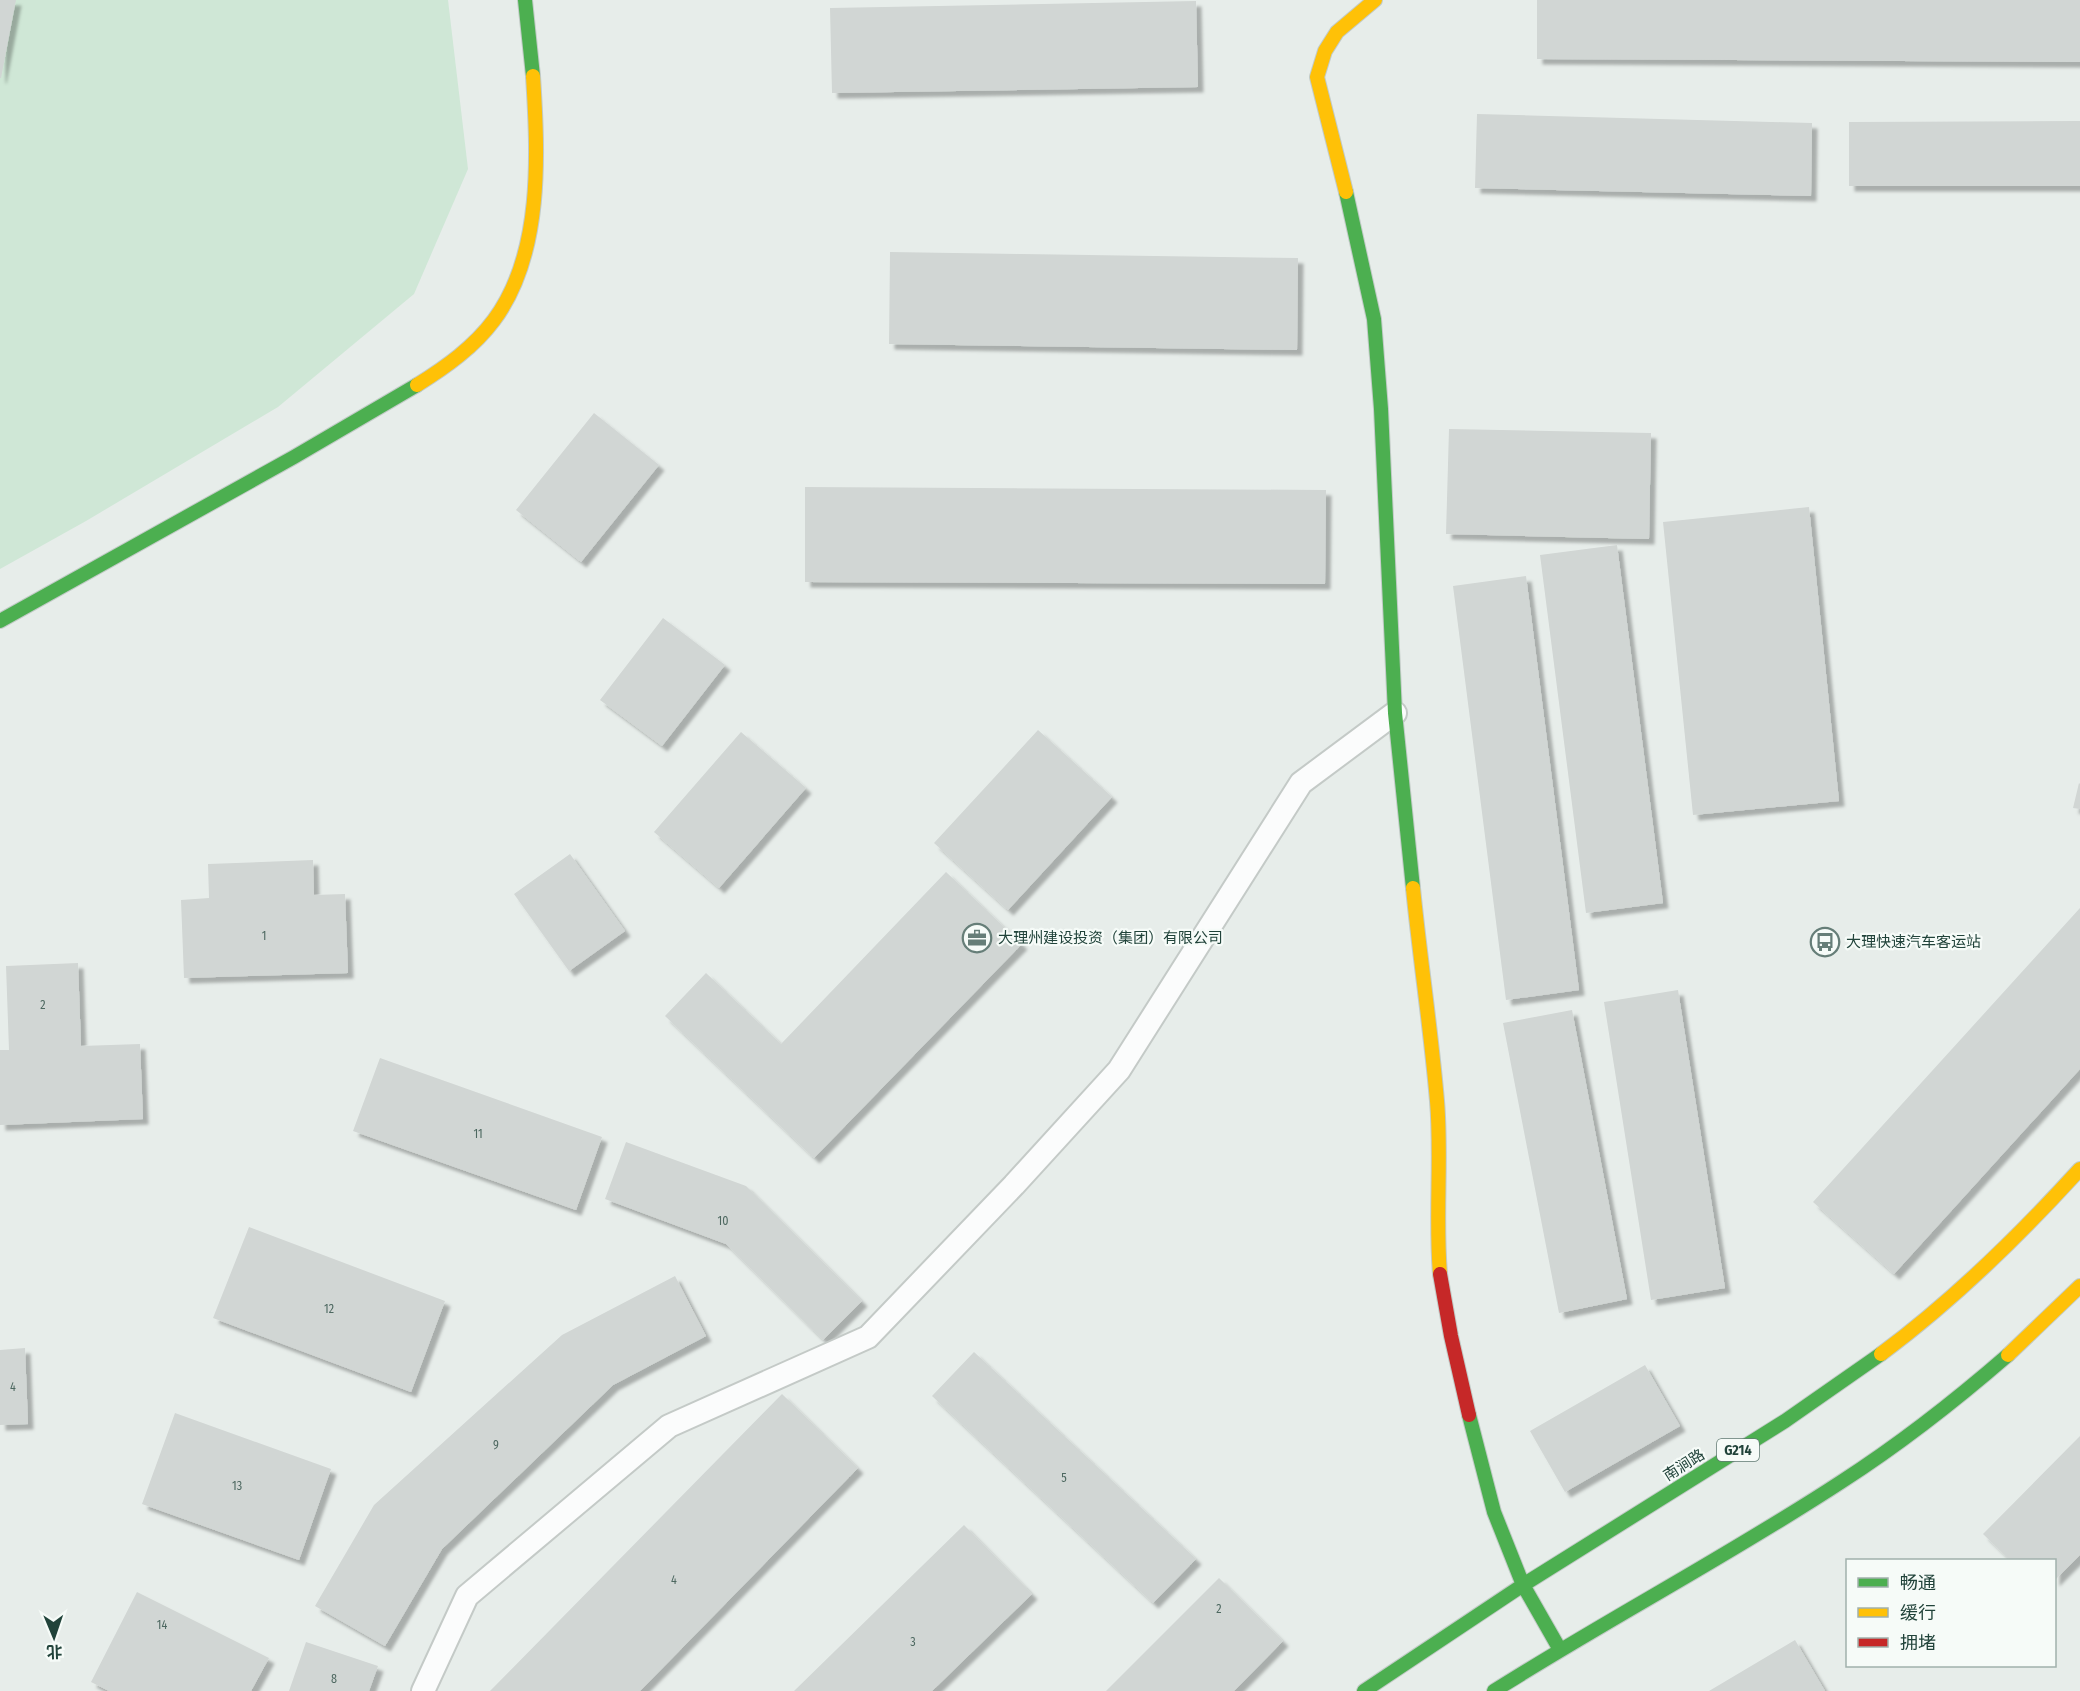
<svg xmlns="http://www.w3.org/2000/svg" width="2080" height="1691" font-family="'Fira Sans Condensed','Noto Sans SC',sans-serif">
	<defs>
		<filter id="shadow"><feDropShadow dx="5.5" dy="5.5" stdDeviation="1.5" flood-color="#0004"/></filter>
	</defs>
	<rect width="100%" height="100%" fill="#e7edea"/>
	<!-- green -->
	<path fill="#cfe7d6" d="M 0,0 L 448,0 L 468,169 L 414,294 L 278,407 L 86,521 L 0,569 Z"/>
	<!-- building -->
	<path fill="#d1d6d4" filter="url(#shadow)" d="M 0,0 L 16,0 L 1,78 L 0,78 Z
		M 1537,0 L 2080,0 L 2080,62 L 1537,59 Z
		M 1196,1 L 1198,87 L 832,93 L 830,8 Z
		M 1477,114 L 1812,123 L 1811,196 L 1475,188 Z
		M 2080,121 L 2080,186 L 1849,186 L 1849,122 Z
		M 890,252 L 1298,258 L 1297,350 L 889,344 Z
		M 594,413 L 659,465 L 581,562 L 516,510 Z
		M 1449,429 L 1651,433 L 1649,539 L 1446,534 Z
		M 805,487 L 1326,490 L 1325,584 L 805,582 Z
		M 1809,507 L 1839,801 L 1693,815 L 1663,522 Z
		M 1617,545 L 1663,903 L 1586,913 L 1540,555 Z
		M 1526,576 L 1579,990 L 1506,1000 L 1453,586 Z
		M 663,618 L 725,665 L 662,746 L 600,700 Z
		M 1038,730 L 1112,797 L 1008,910 L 934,843 Z
		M 741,732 L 806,788 L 719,888 L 654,832 Z
		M 2079,783 L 2080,784 L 2080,809 L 2073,808 Z
		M 570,854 L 625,931 L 569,971 L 514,894 Z
		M 313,860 L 314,895 L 345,894 L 348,973 L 184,978 L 181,900 L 209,898 L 208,864 Z
		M 946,872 L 1022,944 L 814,1158 L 665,1016 L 706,973 L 781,1044 Z
		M 2080,908 L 2080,1069 L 1894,1274 L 1813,1202 Z
		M 78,963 L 81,1046 L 140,1044 L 143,1119 L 0,1125 L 0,1050 L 9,1050 L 6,966 Z
		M 1678,990 L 1725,1288 L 1651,1300 L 1604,1002 Z
		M 1572,1010 L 1627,1299 L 1559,1313 L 1503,1023 Z
		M 380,1058 L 602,1137 L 576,1210 L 353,1131 Z
		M 626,1142 L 746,1186 L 862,1301 L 823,1340 L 726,1244 L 605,1199 Z
		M 249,1227 L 445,1301 L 411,1392 L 213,1318 Z
		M 675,1276 L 706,1336 L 613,1385 L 442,1549 L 385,1646 L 315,1606 L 374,1505 L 562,1335 Z
		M 25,1348 L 28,1424 L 0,1425 L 0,1350 Z
		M 974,1352 L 1196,1559 L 1153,1603 L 932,1396 Z
		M 1645,1365 L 1680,1426 L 1565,1492 L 1530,1431 Z
		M 782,1394 L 858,1468 L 640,1691 L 490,1691 Z
		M 175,1413 L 331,1469 L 299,1560 L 142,1504 Z
		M 2080,1436 L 2080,1555 L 2054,1581 L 2054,1560 L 2010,1560 L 1983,1534 Z
		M 964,1525 L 1032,1594 L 932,1691 L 794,1691 Z
		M 1219,1578 L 1283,1641 L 1234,1691 L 1106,1691 Z
		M 137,1592 L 269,1658 L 251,1691 L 109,1691 L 91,1682 Z
		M 1795,1640 L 1825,1691 L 1709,1691 Z
		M 306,1642 L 378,1666 L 369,1691 L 289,1691 Z"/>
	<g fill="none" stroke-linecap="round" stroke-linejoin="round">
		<!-- lane casing -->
		<g stroke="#c4cac7" stroke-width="26">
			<path id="lane" d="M 423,1691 L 467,1596 L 669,1426 L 868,1337 L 1014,1185 L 1119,1070 L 1301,783 L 1395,713"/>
		</g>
		<!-- fast casing -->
		<g stroke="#c2cbc7" stroke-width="16">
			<path id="fast" d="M 525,0 L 533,76
				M 1346,192 L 1374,319 L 1381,409 L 1395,713 L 1413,888
				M 0,621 L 294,457 L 417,385
				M 1469,1415 L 1494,1512 L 1523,1585
				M 1523,1585 L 1559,1648
				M 1364,1691 L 1523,1585 L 1785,1421 L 1881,1354
				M 1494,1691 C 1608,1619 1728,1556 1841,1482 C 1900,1444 1955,1401 2008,1355"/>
		</g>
		<!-- slow casing -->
		<g stroke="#c2cbc7" stroke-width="16">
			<path id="slow" d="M 1346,192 L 1317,77 L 1325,51 L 1337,32 L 1375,0
				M 417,385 C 446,367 474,347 494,320 C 543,254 538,155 533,76
				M 1413,888 C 1420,959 1431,1030 1437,1101 C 1442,1158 1435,1216 1440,1274
				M 1881,1354 C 1954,1300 2019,1236 2080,1169
				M 2008,1355 L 2080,1286"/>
		</g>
		<!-- jam casing -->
		<g stroke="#c2cbc7" stroke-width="16">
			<path id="jam" d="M 1440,1274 L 1451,1336 L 1469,1415"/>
		</g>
		<!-- lane -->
		<use href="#lane" stroke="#fbfcfc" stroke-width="22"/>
		<!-- fast -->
		<use href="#fast" stroke="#4caf50" stroke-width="14"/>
		<!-- slow -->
		<use href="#slow" stroke="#ffc107" stroke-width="14"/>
		<!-- jam -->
		<use href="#jam" stroke="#c62828" stroke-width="14"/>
	</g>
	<!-- icons -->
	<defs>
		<g id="office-ring" transform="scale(1.5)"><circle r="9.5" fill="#f6fbf8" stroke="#667e78" stroke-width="1.5"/><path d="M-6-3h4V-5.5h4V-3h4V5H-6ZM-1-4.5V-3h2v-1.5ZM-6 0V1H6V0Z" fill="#667e78"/></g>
		<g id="bus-ring" transform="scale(1.5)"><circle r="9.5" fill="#f6fbf8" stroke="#667e78" stroke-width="1.5"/><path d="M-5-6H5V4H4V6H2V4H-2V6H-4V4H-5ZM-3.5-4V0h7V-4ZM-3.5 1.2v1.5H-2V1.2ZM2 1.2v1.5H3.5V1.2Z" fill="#667e78"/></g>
	</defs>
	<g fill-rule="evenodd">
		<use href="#office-ring" x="977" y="938"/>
		<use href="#bus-ring" x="1825" y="942"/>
	</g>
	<g text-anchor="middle" stroke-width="4.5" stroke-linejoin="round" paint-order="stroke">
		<!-- number labels -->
		<g font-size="12" fill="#4d6860">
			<text x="264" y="940">1</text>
			<text x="43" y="1009">2</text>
			<text x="478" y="1138">11</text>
			<text x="723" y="1225">10</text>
			<text x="329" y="1313">12</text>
			<text x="13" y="1391">4</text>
			<text x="496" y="1449">9</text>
			<text x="1064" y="1482">5</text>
			<text x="237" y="1490">13</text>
			<text x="674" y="1584">4</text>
			<text x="1219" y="1613">2</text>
			<text x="162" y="1629">14</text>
			<text x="913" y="1646">3</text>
			<text x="334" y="1683">8</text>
		</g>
		<!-- shield labels -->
		<rect fill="#f6fbf8" stroke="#617a73" stroke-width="1.5" x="1717" y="1439" width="42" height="22" rx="4.5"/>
		<g font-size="14" font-weight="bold" fill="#21433a">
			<text x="1738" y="1455">G214</text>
		</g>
		<!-- poi labels -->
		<g font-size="15" fill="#21433a" stroke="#f6fbf8" text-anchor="start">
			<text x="998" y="943">大理州建设投资（集团）有限公司</text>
			<text x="1846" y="947">大理快速汽车客运站</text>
		</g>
		<!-- street labels -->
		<g font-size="15" fill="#21433a" stroke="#f6fbf8">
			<text transform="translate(1684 1465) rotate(-32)" y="5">南涧路</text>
		</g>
	</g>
	<!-- legend -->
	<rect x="1846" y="1559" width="210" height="108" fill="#f6fbf8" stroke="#a1b1ac" stroke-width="1.5"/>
	<rect x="1858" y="1578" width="30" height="9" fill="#4caf50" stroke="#a1b1ac" stroke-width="1.5"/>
	<text x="1900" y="1589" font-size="18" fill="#21433a">畅通</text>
	<rect x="1858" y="1608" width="30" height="9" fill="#ffc107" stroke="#a1b1ac" stroke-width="1.5"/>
	<text x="1900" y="1619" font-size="18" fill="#21433a">缓行</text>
	<rect x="1858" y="1638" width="30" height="9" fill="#c62828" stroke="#a1b1ac" stroke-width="1.5"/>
	<text x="1900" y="1649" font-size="18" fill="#21433a">拥堵</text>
	<!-- north arrow -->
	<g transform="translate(54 1637) rotate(178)" stroke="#f6fbf8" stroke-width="4.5" paint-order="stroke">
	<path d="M0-4.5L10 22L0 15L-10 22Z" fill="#21433a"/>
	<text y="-9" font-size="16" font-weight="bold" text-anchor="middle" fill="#21433a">北</text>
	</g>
</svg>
